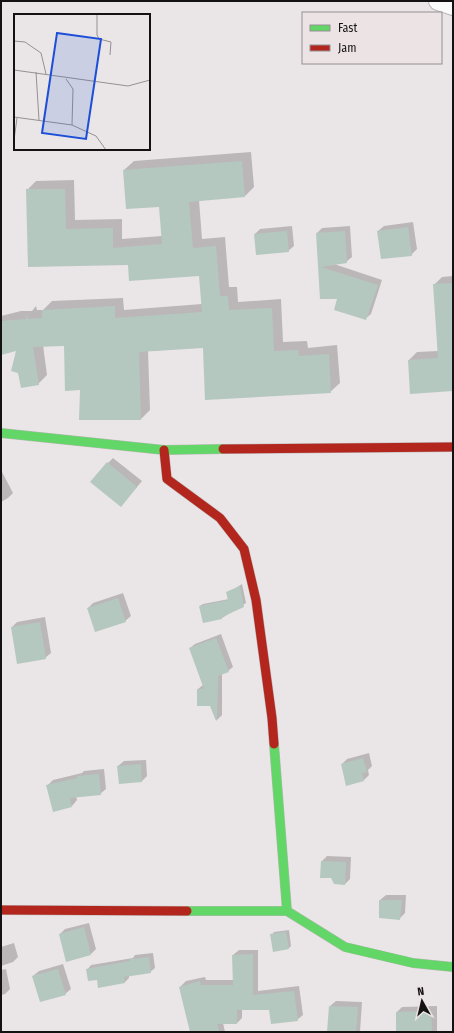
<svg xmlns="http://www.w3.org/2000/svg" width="454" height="1033" font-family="'Fira Sans Condensed',sans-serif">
	<rect width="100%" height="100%" fill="#eae5e6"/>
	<!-- shadow -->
	<path fill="#0003" d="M 251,152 L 254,187 L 245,196 L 199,200 L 202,239 L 225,237 L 229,287 L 237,287 L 238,302 L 281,299 L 283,342 L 307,341 L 308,348 L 337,345 L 340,383 L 330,392 L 204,347 L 148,351 L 150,410 L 141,419 L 81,389 L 65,344 L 43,345 L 47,375 L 38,384 L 18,350 L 1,354 L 1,316 L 21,311 L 32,311 L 36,306 L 37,310 L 43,310 L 52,301 L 123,298 L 124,310 L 202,304 L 200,275 L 129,264 L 29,266 L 27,190 L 36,181 L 74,180 L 75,220 L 122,219 L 122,239 L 162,236 L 160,206 L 124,170 L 134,161 Z
		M 413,222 L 417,249 L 411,255 L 378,231 L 384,226 Z
		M 292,226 L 294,246 L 288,251 L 255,234 L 260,229 Z
		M 350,226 L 352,257 L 346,262 L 334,264 L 382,280 L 371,314 L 365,319 L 339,298 L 321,298 L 317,233 L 322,228 Z
		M 453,276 L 453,390 L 409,360 L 417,352 L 438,351 L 434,285 L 442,277 Z
		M 113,458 L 142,481 L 126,500 L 108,463 Z
		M 1,470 L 13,493 L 8,498 L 1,502 Z
		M 242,584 L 246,603 L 222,618 L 200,606 L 203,604 L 229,599 L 228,593 Z
		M 123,593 L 131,616 L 125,621 L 88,608 L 93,603 Z
		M 45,617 L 51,653 L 45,658 L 12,627 L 17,622 Z
		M 221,634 L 233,667 L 228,671 L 222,673 L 222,715 L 217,720 L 211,705 L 198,689 L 203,685 L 190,648 L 195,644 Z
		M 369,753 L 372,766 L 368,770 L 369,775 L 364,780 L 342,764 L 347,759 Z
		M 146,760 L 147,776 L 142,781 L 118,766 L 124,761 Z
		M 104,769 L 106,789 L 100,794 L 76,796 L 77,800 L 72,806 L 47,786 L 53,780 L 82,773 L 84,771 Z
		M 327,856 L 351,857 L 350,879 L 345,884 L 332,877 L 321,877 L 322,861 Z
		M 386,895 L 406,895 L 405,913 L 400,918 L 380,917 L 380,900 Z
		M 89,923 L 96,949 L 91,954 L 60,934 L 65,929 Z
		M 289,930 L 291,946 L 289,948 L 272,935 L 274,932 Z
		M 14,943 L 18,957 L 13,962 L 1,966 L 1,947 Z
		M 239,950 L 258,950 L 258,991 L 299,986 L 303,1015 L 297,1020 L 270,1009 L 242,1009 L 242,1018 L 237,1023 L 223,1023 L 225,1032 L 192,1032 L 180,987 L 186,981 L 205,977 L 206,980 L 234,980 L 233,955 Z
		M 153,953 L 155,968 L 150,972 L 129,975 L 129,978 L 125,982 L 99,987 L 98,979 L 87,970 L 91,965 L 133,958 L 135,955 Z
		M 63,964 L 71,989 L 65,994 L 33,976 L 39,971 Z
		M 6,969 L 10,989 L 5,994 L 1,995 L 1,970 Z
		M 336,1001 L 362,1002 L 360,1032 L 328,1032 L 330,1006 Z
		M 437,1006 L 437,1032 L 397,1032 L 397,1012 L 402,1007 Z"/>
	<!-- building -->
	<path fill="#b4c8c0" d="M 242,161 L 245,197 L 189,202 L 193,248 L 216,246 L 220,296 L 228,296 L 229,310 L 272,308 L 274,351 L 298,350 L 299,356 L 329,354 L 331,393 L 205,400 L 203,348 L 139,352 L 141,420 L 79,420 L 80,390 L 65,391 L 64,346 L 33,347 L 39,385 L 21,388 L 18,373 L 11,371 L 16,351 L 1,355 L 1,321 L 26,319 L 27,314 L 28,319 L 42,318 L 42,310 L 115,306 L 115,318 L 202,312 L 199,276 L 129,281 L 128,265 L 28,267 L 26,189 L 65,189 L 66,229 L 113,228 L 113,248 L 162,244 L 159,207 L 126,209 L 123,170 Z
		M 408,227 L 412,256 L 381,259 L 377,231 Z
		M 287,231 L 289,252 L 256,255 L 254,234 Z
		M 345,231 L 347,263 L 321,267 L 378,285 L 366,320 L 334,310 L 337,299 L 320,299 L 316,233 Z
		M 453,283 L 453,391 L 410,394 L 408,360 L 438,358 L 433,284 Z
		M 107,462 L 137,487 L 121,507 L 90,482 Z
		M 240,586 L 244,607 L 222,617 L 222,619 L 203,623 L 199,606 L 228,600 L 226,592 Z
		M 118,598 L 126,622 L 95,632 L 87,608 Z
		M 40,622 L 46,659 L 17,664 L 11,627 Z
		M 216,638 L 229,672 L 218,676 L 217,720 L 216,721 L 210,706 L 197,706 L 197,689 L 204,689 L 189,648 Z
		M 363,758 L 367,772 L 362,773 L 364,781 L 346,786 L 341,764 Z
		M 141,764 L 142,782 L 119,784 L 117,766 Z
		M 99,774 L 101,795 L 70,798 L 72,807 L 53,812 L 46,785 L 77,778 L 77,776 Z
		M 321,861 L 346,862 L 345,885 L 334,884 L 331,878 L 320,878 Z
		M 379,900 L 402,900 L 400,920 L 379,918 Z
		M 84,927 L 91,955 L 66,962 L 59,934 Z
		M 286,932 L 289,949 L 273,952 L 270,934 Z
		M 253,954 L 253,995 L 294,991 L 298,1021 L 271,1024 L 269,1010 L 237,1010 L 237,1024 L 217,1024 L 219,1032 L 190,1032 L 179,987 L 200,981 L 201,985 L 233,985 L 232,955 Z
		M 149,957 L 151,973 L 124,977 L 125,983 L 98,988 L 97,980 L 88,981 L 86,969 L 130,961 L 130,959 Z
		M 58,969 L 66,995 L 40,1002 L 32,976 Z
		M 329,1006 L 358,1007 L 356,1032 L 327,1032 Z
		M 431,1011 L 432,1032 L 396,1032 L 396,1012 Z"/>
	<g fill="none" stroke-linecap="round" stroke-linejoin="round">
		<!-- street casing -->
		<g stroke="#bab7b7" stroke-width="20">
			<path id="street" d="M 438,1 L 453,6"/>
		</g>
		<!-- fast casing -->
		<g stroke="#bab7b7" stroke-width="10">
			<path id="fast" d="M 1,433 L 164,450 L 223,449
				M 274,744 L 287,911
				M 187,911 L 287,911 L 345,947 L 413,963 L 453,967"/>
		</g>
		<!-- jam casing -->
		<g stroke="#bab7b7" stroke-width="10">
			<path id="jam" d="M 223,449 L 453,447
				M 164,450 L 167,479 L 220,518 L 244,549 L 256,600 L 272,718 L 274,744
				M 1,910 L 187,911"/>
		</g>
		<!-- street -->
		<use href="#street" stroke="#fcfbfb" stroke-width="18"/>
		<!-- fast -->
		<use href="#fast" stroke="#63d668" stroke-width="9"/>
		<!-- jam -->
		<use href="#jam" stroke="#b3261e" stroke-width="9"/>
	</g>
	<!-- overview -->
	<g transform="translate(14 14)">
		<rect width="136" height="136" fill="#eae5e6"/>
		<path fill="none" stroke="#959192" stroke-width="1" d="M 83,0 L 83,21 L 85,25 L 97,28 L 96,41M 0,27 L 11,28 L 27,39 L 32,60M 0,56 L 114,72 L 136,66M 22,58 L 25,106M 52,65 L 59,75 L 58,111M 0,103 L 58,111 L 82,122 L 92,136M 0,126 L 3,104"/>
		<path fill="#1d4ed8" fill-opacity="0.15" stroke="#1d4ed8" stroke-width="2" d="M 43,19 L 87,25 L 72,125 L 28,119 Z"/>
		<rect width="136" height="136" fill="none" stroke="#151213" stroke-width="2"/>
	</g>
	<!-- border -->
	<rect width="454" height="1033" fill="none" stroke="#151213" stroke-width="4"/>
	<!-- legend -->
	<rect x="302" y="12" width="140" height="52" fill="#ece3e5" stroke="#968f91"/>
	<rect x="310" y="25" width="20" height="6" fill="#63d668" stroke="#968f91"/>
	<text x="338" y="32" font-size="12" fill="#151213">Fast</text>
	<rect x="310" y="45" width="20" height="6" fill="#b3261e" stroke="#968f91"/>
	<text x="338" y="52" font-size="12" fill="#151213">Jam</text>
	<!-- north arrow -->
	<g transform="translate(422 1001) rotate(352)" stroke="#ece3e5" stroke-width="3" paint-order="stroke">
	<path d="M0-3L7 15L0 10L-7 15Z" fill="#151213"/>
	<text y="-6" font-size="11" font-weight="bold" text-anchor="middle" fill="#151213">N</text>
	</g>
</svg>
